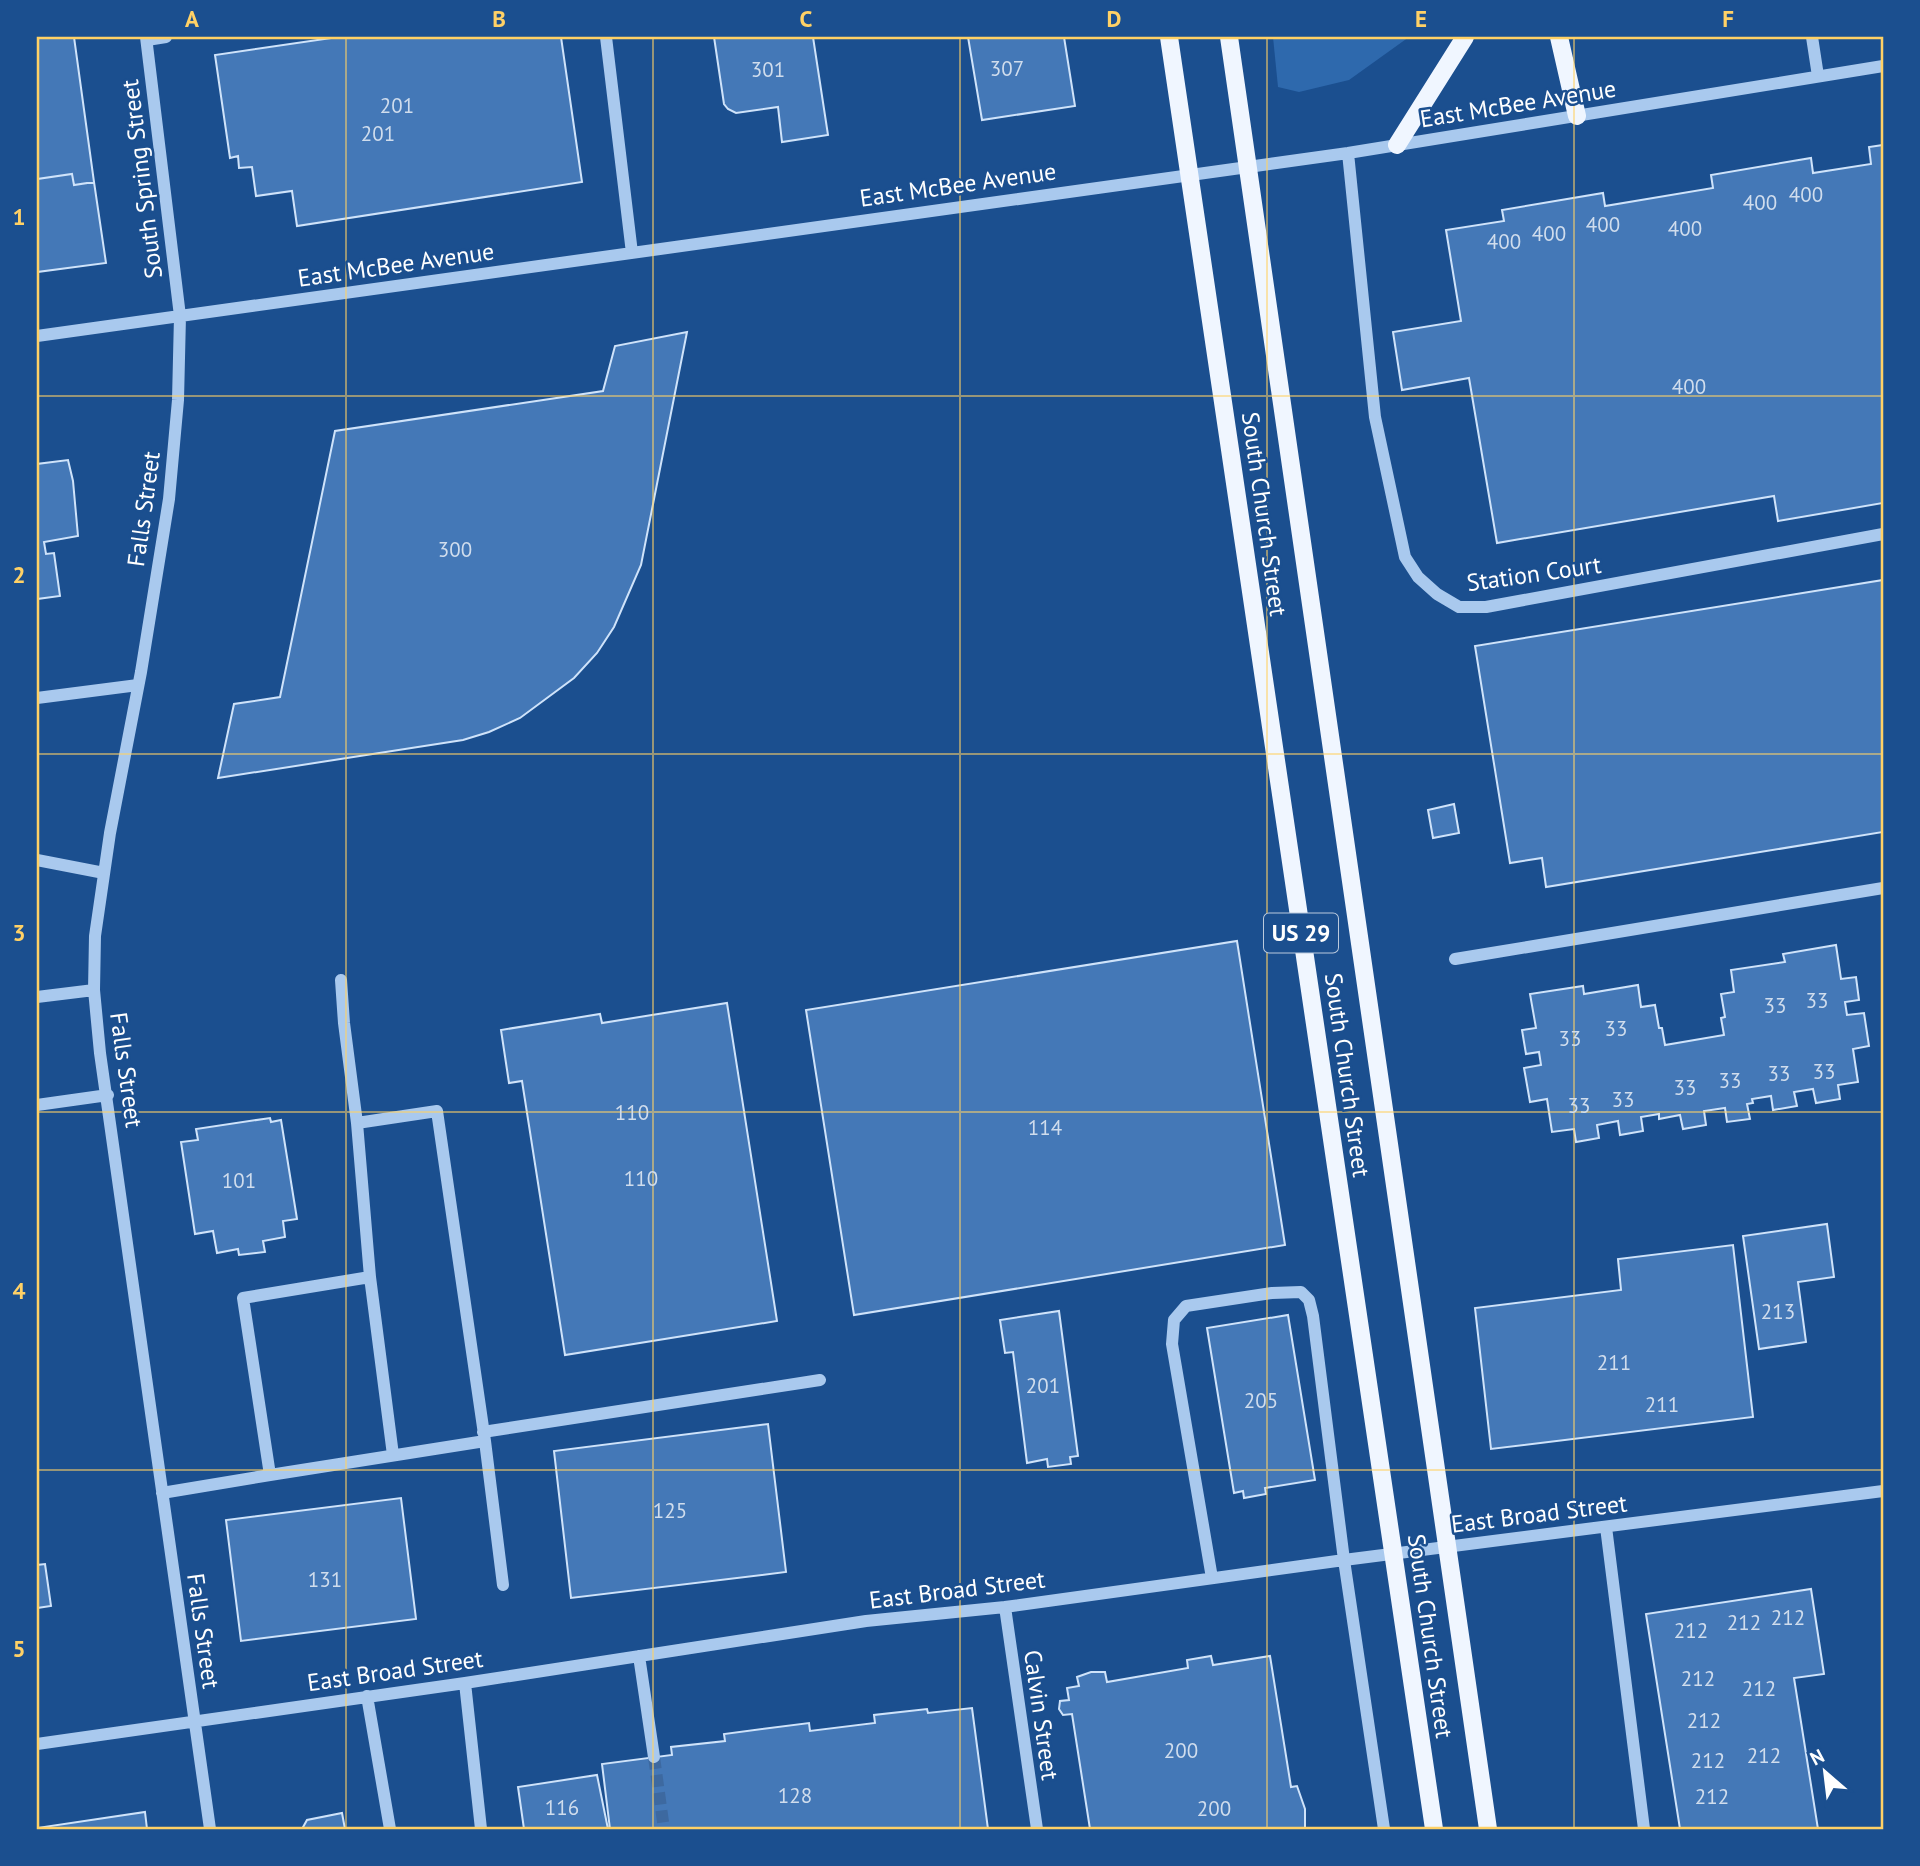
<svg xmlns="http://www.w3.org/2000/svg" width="1920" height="1866" font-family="'PT Sans',sans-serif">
	<rect width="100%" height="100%" fill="#1b4f8f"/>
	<!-- green -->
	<path fill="#2e69ad" d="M 1273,37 L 1409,37 L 1349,80 L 1299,92 L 1278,87 Z"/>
	<!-- building -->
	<path fill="#4478b7" stroke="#cfe3fa" stroke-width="2" d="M 37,37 L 74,37 L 94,182 L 74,185 L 72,174 L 37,179 Z
		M 338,37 L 561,37 L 582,182 L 297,226 L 292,191 L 256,196 L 252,167 L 239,168 L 238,156 L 230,158 L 215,55 Z
		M 714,37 L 813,37 L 828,135 L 782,142 L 778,107 L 736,113 L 728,109 L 724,104 Z
		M 968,37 L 1064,37 L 1075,106 L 982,120 Z
		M 1883,145 L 1883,503 L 1778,521 L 1774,496 L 1497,543 L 1469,378 L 1402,390 L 1393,332 L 1461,321 L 1446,230 L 1504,221 L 1502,210 L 1603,193 L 1605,206 L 1713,188 L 1711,175 L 1811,158 L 1813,173 L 1871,164 L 1869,147 Z
		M 72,174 L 74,185 L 94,182 L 106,263 L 37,272 L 37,179 Z
		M 687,332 L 641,565 L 614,627 L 597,653 L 574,678 L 520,718 L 489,732 L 463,740 L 218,778 L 234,704 L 280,697 L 335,431 L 603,391 L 615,346 Z
		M 68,460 L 73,481 L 78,536 L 44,542 L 46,554 L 54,553 L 60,596 L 37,599 L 37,464 Z
		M 1883,580 L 1883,832 L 1546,887 L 1542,858 L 1510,863 L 1475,646 Z
		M 1454,804 L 1459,833 L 1433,838 L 1428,810 Z
		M 1237,941 L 1285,1245 L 854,1315 L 806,1010 Z
		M 1836,945 L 1841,979 L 1856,977 L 1859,1000 L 1845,1002 L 1847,1015 L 1864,1013 L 1869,1046 L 1853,1049 L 1858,1082 L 1838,1085 L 1840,1099 L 1816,1103 L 1813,1089 L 1794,1092 L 1797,1106 L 1773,1110 L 1771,1096 L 1752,1099 L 1753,1103 L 1747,1104 L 1750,1119 L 1727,1122 L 1725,1108 L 1704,1111 L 1706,1125 L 1683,1129 L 1680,1115 L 1659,1119 L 1659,1114 L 1641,1117 L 1643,1131 L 1620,1135 L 1618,1121 L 1597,1125 L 1599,1138 L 1576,1142 L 1574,1129 L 1552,1132 L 1547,1099 L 1530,1102 L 1524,1068 L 1541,1065 L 1539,1052 L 1526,1054 L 1522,1030 L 1536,1028 L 1530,994 L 1583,986 L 1584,994 L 1638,985 L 1641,1007 L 1655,1005 L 1659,1028 L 1662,1028 L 1665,1045 L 1724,1035 L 1721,1018 L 1725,1017 L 1721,994 L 1734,992 L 1731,970 L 1785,962 L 1783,954 Z
		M 727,1003 L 777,1321 L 565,1355 L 522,1081 L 509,1083 L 501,1030 L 600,1014 L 602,1023 Z
		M 270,1118 L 271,1122 L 281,1120 L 297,1219 L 283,1221 L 285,1237 L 263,1241 L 265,1252 L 239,1255 L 238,1249 L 217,1253 L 213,1231 L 195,1234 L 181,1142 L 198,1140 L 196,1129 Z
		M 1827,1224 L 1834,1277 L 1798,1282 L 1806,1342 L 1759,1349 L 1743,1236 Z
		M 1733,1245 L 1753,1417 L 1491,1449 L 1475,1308 L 1621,1290 L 1618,1259 Z
		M 1059,1311 L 1078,1456 L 1070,1457 L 1071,1464 L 1048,1467 L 1047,1459 L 1027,1463 L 1013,1352 L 1005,1353 L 1000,1320 Z
		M 1288,1315 L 1315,1480 L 1265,1488 L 1266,1494 L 1244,1498 L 1243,1491 L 1234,1493 L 1207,1328 Z
		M 768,1424 L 786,1572 L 571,1598 L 554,1451 Z
		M 401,1498 L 416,1619 L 241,1641 L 226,1520 Z
		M 45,1564 L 51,1606 L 37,1608 L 37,1565 Z
		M 1811,1589 L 1824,1674 L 1794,1678 L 1818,1829 L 1680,1829 L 1646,1614 Z
		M 1211,1656 L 1213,1665 L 1270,1656 L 1291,1787 L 1297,1786 L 1305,1809 L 1305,1829 L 1090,1829 L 1072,1714 L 1063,1715 L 1059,1709 L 1060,1701 L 1069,1700 L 1067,1688 L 1079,1686 L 1077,1677 L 1091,1672 L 1105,1672 L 1107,1682 L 1188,1668 L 1187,1660 Z
		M 972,1708 L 988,1829 L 610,1829 L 602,1764 L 672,1755 L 671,1747 L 725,1741 L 724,1734 L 809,1723 L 810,1731 L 875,1723 L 874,1715 L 927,1709 L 928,1713 Z
		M 597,1775 L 608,1829 L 524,1829 L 518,1787 Z
		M 145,1812 L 147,1829 L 37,1829 L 37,1828 Z
		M 342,1813 L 345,1829 L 302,1829 L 307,1820 Z"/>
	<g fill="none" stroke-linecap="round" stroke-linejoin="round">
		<!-- minor-tunnel -->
		<path stroke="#3d69a0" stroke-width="12" stroke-dasharray="12 6" stroke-linecap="butt" d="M 654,1757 L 664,1829"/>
		<!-- minor -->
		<path stroke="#a9c9ee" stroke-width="12" d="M 146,37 L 180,316 L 178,400 L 169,499 L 141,672 L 110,833 L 95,936 L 94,990 L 100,1053 L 210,1829
			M 606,37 L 632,253
			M 1812,37 L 1818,76
			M 147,40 L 166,37
			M 1348,153 L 1375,417 L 1405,557 L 1418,577 L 1437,594 L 1459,607 L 1486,607 L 1883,534
			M 37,336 L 1348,153 L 1883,66
			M 37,698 L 138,685
			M 37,860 L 104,873
			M 1455,959 L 1883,888
			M 341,980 L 344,1023 L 357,1123
			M 37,997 L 94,990
			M 37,1105 L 108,1095
			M 370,1277 L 393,1455
			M 483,1432 L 820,1380
			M 485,1441 L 503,1585
			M 162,1493 L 270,1475 L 243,1298 L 370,1277 L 357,1123 L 437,1111 L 485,1441 L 270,1475
			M 1606,1527 L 1644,1829
			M 1212,1578 L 1172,1344 L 1174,1320 L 1186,1306 L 1272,1293 L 1301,1292 L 1309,1300 L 1313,1316 L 1344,1560 L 1384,1829
			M 1005,1607 L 1037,1829
			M 639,1656 L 654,1757
			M 465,1683 L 481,1829
			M 367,1696 L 390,1829
			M 37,1744 L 465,1683 L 866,1621 L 1005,1607 L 1344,1560 L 1883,1491"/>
		<!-- major -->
		<path stroke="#f0f6ff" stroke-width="18" d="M 1559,37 L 1577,116
			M 1397,145 L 1465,37"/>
		<!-- major-bridge -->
		<path stroke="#f0f6ff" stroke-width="18" d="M 1169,37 L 1434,1829
			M 1229,37 L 1488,1829"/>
	</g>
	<!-- grid -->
	<path fill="none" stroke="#ffd166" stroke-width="2" stroke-opacity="0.55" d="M 346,37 L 346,1829M 653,37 L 653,1829M 960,37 L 960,1829M 1267,37 L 1267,1829M 1574,37 L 1574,1829M 37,396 L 1883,396M 37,754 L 1883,754M 37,1112 L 1883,1112M 37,1470 L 1883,1470"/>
	<g text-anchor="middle" stroke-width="5" stroke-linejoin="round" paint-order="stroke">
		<!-- number labels -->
		<g font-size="21" fill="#d0dded">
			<text x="1007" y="76">307</text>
			<text x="768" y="77">301</text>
			<text x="397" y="113">201</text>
			<text x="378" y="141">201</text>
			<text x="1806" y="202">400</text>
			<text x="1760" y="210">400</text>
			<text x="1603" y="232">400</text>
			<text x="1685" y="236">400</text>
			<text x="1549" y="241">400</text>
			<text x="1504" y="249">400</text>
			<text x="1689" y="394">400</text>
			<text x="455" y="557">300</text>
			<text x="1817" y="1008">33</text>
			<text x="1775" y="1013">33</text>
			<text x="1616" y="1036">33</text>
			<text x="1570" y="1046">33</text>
			<text x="1824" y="1079">33</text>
			<text x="1779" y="1081">33</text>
			<text x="1730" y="1088">33</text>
			<text x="1685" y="1095">33</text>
			<text x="1623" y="1107">33</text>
			<text x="1579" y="1113">33</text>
			<text x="632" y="1120">110</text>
			<text x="1045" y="1135">114</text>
			<text x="641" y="1186">110</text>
			<text x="239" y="1188">101</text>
			<text x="1778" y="1319">213</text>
			<text x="1614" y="1370">211</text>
			<text x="1043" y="1393">201</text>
			<text x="1261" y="1408">205</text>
			<text x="1662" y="1412">211</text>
			<text x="670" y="1518">125</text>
			<text x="325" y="1587">131</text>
			<text x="1788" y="1625">212</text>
			<text x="1744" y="1630">212</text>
			<text x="1691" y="1638">212</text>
			<text x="1698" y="1686">212</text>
			<text x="1759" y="1696">212</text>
			<text x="1704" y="1728">212</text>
			<text x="1181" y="1758">200</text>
			<text x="1764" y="1763">212</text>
			<text x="1708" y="1768">212</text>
			<text x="795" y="1803">128</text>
			<text x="1712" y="1804">212</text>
			<text x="562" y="1815">116</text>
			<text x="1214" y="1816">200</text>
		</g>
		<!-- shield labels -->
		<rect fill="#1b4f8f" stroke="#bbcadd" stroke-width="2" x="1264" y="913.5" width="74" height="39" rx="5"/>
		<g font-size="23" font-weight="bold" fill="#fff">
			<text x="1301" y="941">US 29</text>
		</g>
		<!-- street labels -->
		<g font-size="24" fill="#fff" stroke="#1b4f8f">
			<text transform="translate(1518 104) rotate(-9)" y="8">East McBee Avenue</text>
			<text transform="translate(142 179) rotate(-97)" y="8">South Spring Street</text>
			<text transform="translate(958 185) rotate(-8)" y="8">East McBee Avenue</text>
			<text transform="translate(396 265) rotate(-8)" y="8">East McBee Avenue</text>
			<text transform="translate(144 509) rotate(-82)" y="8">Falls Street</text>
			<text transform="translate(1264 514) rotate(82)" y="8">South Church Street</text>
			<text transform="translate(1534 574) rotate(-8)" y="8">Station Court</text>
			<text transform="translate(126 1070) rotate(82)" y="8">Falls Street</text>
			<text transform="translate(1347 1075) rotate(82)" y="8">South Church Street</text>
			<text transform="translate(1539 1514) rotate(-7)" y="8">East Broad Street</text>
			<text transform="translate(957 1590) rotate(-7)" y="8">East Broad Street</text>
			<text transform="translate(203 1631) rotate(82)" y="8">Falls Street</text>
			<text transform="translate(1430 1636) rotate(82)" y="8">South Church Street</text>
			<text transform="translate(395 1671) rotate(-8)" y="8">East Broad Street</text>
			<text transform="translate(1041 1715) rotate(82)" y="8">Calvin Street</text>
		</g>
	</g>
	<!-- border -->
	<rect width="1920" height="1866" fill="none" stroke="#1b4f8f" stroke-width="77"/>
	<!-- north arrow -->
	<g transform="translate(1825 1772) rotate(332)" stroke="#1b4f8f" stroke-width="5" paint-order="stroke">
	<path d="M0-5L12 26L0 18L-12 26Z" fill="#ffffff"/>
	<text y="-10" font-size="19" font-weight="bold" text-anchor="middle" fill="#ffffff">N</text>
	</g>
	<rect x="38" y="38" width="1844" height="1790" fill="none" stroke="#ffd166" stroke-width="2.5"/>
	<g font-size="23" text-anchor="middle" font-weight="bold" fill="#ffd166">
		<text x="192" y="27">A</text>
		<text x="499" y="27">B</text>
		<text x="806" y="27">C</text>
		<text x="1114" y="27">D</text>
		<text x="1421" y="27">E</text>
		<text x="1728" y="27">F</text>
		<text x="19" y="225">1</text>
		<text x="19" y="583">2</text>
		<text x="19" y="941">3</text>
		<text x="19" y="1299">4</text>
		<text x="19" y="1657">5</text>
	</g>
</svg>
